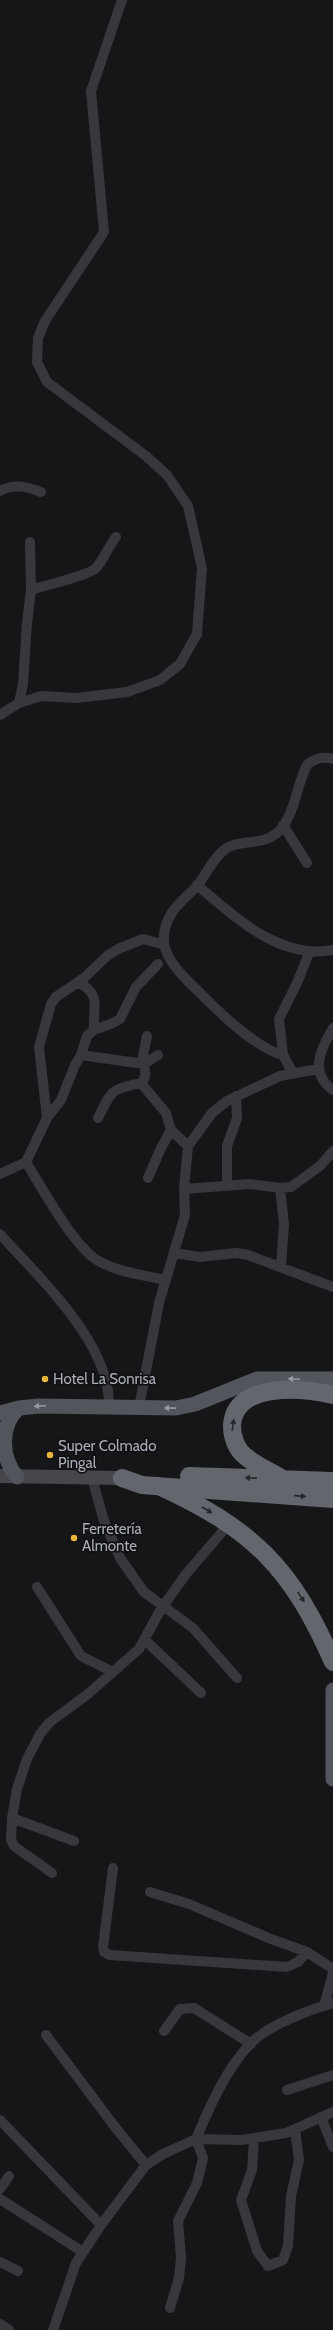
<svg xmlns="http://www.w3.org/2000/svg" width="333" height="2330" font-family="Cabin,sans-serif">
	<rect width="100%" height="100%" fill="#161618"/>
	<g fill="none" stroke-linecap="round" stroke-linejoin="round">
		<!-- minor -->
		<path stroke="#37383d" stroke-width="10" d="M 0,491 C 14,483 28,487 41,492
			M 31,590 C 43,586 90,575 96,568 C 104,559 108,547 116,537
			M 19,703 L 23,684 L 27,623 L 31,590 L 30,542
			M 0,715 L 19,703 L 41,696 L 76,698 L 127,692 L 160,680 L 180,664 L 197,634 L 202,568 L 188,506 L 167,475 L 146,456 L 47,382 L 37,362 L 38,338 L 45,321 L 104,232 L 91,91 L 122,0
			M 283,825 L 307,863
			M 197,885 C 235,917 279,960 333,950
			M 78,982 C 103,995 92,1008 94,1030
			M 333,1028 C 320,1050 309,1073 333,1090
			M 81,1055 L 144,1064 L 158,1055
			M 283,1055 C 256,1048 222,1015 202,995 C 179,972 151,950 170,916 C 176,904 189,895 198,885 C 207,873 216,852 231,846 C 246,840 263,845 277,833 C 295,817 296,786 307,765 C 315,758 323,756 333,759
			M 293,1073 L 283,1055 L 279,1019 L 297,983 L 309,953
			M 141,1083 L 166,1113 L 171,1130 L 188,1146
			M 47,1118 L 61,1100 L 75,1065 L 81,1055 L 87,1036 L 94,1030 L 113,1023 L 120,1019 L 136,987 L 158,964
			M 98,1118 C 113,1089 109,1090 141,1083 C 150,1074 142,1067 143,1056 C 144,1049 146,1043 147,1036
			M 26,1162 C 42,1188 73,1245 97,1260 C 116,1272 144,1275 165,1280
			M 0,1174 L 26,1162 L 47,1118 L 39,1047 L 51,1004 L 56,997 L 84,978 L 107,956 L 118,949 L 143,939 L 162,944
			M 148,1178 L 161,1148 L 171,1130
			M 227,1185 L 227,1146 L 237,1118 L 236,1096
			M 280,1188 L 284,1224 L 281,1267
			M 184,1189 L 250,1184 L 280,1188 L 291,1187 L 320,1166 L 333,1151
			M 0,1234 C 40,1279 111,1343 109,1407
			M 174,1253 L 200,1257 L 236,1253 L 248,1255 L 333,1287
			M 139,1407 L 159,1303 L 185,1215 L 184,1189 L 188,1146 L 212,1113 L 227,1101 L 280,1076 L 318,1069
			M 92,1478 L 104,1521 L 120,1558 L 144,1592 L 193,1628 L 237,1678
			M 37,1587 L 81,1656 L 113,1672
			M 145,1640 L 201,1693
			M 12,1818 L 74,1841
			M 113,1868 L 103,1947 L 104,1952 L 110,1955 L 287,1967 L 298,1962 L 307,1952
			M 52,1873 L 14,1846 L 11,1840 L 12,1818 L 17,1789 L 27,1759 L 40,1734 L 50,1722 L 88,1694 L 139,1649 L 161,1609 L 186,1574 L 229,1524
			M 150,1892 L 189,1904 L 271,1939 L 307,1952 L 333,1969
			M 324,2006 L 333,1973
			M 164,2031 L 180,2009 L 194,2008 L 251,2044
			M 46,2035 L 115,2127 L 146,2165
			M 287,2090 L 333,2075
			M 321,2117 L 333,2147
			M 0,2120 L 101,2225
			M 254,2139 L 252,2170 L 241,2200 L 257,2251 L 268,2266 L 283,2260 L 288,2246 L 291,2196 L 299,2160 L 295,2129
			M 0,2189 L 9,2176
			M 0,2199 L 83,2252
			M 0,2262 L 18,2271
			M 170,2308 L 179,2278 L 181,2258 L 178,2221 L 197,2183 L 203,2158 L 196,2139 C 210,2106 226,2069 251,2043 C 269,2025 308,2010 333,2003
			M 0,2324 L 9,2330
			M 53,2330 L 76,2263 L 101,2225 L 146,2165 L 163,2154 L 196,2139 L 242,2140 L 286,2133 L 333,2112"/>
		<!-- secondary -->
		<path stroke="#45474d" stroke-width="14" d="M 0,1476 L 122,1478"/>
		<!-- primary -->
		<path stroke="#53555c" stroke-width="15" d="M 0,1413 L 19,1408 L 39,1406 L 176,1408 L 195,1404 L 257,1379 L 333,1379
			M 17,1477 C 0,1457 0,1424 19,1408
			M 333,1690 L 333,1779"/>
		<!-- motorway -->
		<path stroke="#63666d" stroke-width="18" d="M 189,1476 L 333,1481
			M 122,1478 L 142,1485 L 333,1499
			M 281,1478 C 270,1471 255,1465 245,1456 C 236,1449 232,1436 232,1426 C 234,1381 303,1388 333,1395
			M 159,1486 C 253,1529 292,1568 333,1662"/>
	</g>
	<!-- one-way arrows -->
	<defs><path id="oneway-solid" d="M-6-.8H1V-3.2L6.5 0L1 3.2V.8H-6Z"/></defs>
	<g fill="#989ba5">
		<use href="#oneway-solid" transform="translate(294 1379) rotate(-178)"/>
		<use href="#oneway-solid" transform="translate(40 1406) rotate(178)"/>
		<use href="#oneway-solid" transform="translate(170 1408) rotate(-179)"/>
	</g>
	<g fill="#26262a">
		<use href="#oneway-solid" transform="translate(233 1425) rotate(-82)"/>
		<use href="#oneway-solid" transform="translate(251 1478) rotate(-178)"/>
		<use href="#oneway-solid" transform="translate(300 1496) rotate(5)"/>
		<use href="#oneway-solid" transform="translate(207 1510) rotate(30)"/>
		<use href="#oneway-solid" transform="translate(301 1597) rotate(57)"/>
	</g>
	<!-- markers -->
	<g fill="#e9b53d" stroke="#111113" stroke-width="1.5">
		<circle cx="45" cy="1379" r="4"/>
		<circle cx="50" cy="1455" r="4"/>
		<circle cx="74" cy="1538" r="4"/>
	</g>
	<g text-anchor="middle" stroke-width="3.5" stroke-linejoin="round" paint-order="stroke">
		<!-- poi labels -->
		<g font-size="15" fill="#a9adb7" stroke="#111113" text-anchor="start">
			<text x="53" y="1384">Hotel La Sonrisa</text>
			<text x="58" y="1451">Super Colmado<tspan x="58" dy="17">Pingal</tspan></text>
			<text x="82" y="1534">Ferretería<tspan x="82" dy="17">Almonte</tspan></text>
		</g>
	</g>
</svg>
